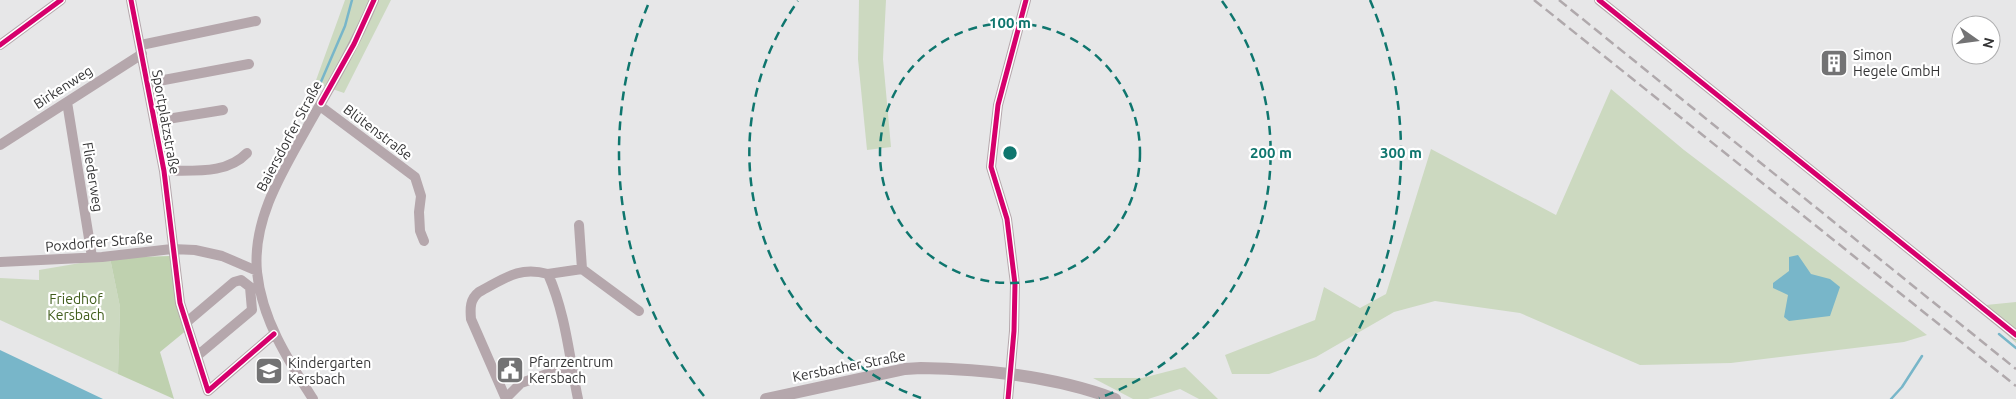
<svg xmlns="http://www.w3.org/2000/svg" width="2016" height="399" font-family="Ubuntu,sans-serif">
	<rect width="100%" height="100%" fill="#e7e7e8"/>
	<!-- green -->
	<path fill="#ccd9c0" d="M 345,0 L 391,0 L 344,93 L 315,83 Z
		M 859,0 L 886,0 L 883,59 L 891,147 L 867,150 L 858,59 Z
		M 1611,89 L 1684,150 L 1927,335 L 1904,342 L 1731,363 L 1640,365 L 1520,313 L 1435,301 L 1394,312 L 1316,357 L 1269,374 L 1232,374 L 1225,355 L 1315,320 L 1324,287 L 1360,308 L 1386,294 L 1431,149 L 1556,215 Z
		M 110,258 L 120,307 L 118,374 L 0,320 L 0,278 L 39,280 L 39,270 Z
		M 2016,302 L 2016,343 L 1976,306 Z
		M 1185,367 L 1218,399 L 1199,399 L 1180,389 L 1148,399 L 1133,399 L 1093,378 L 1142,378 Z"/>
	<!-- forest -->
	<path fill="#bfd1af" d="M 170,256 L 188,329 L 160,352 L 174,399 L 118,374 L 120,307 L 110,258 Z"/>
	<!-- water -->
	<path fill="#78b6c9" d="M 1798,255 L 1811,274 L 1830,279 L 1840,287 L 1830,316 L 1789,321 L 1784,317 L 1788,295 L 1773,288 L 1773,283 L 1789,271 L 1789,257 Z
		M 0,350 L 103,399 L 0,399 Z"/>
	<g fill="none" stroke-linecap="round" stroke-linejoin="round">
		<!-- stream -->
		<path stroke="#78b6c9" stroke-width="2.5" d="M 314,98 L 345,26 L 352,0
			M 1999,334 L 2016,348
			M 1891,399 L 1902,387 L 1922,356"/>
		<!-- minor -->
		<path stroke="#b5a7ac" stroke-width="10" d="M 131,0 L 164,171 L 180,303 L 208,391 L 274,334
			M 1599,0 L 2016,335
			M 0,45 L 61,0
			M 141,45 L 256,21
			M 148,83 L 249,64
			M 67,102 L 92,257
			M 320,106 L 415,177 L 421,196 L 419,212 L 420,231 L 424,241
			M 155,121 L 223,110
			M 0,145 L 142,54
			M 164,171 C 193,170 226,175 247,153
			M 579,225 L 582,269
			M 0,262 L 102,257 L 172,249 L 195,250 L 222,256 L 257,271
			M 548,274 L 582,269 L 639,311
			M 188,321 L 234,282 L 241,280 L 250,287 L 252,310 L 197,356
			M 506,398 L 521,383 L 573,365
			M 313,399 C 288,360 262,320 257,272 C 252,218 284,169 309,124 C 332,84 356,43 374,0
			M 506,399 L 471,319 C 470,308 470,299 479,292 C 504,279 518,266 548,274 C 566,315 569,356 578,399
			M 1008,399 L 1014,331 L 1015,284 L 1007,219 L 991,167 L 998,105 L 1026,0"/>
		<!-- major -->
		<path stroke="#b5a7ac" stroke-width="12" d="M 766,399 L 905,369 L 921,368 C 986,369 1054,376 1115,399"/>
		<!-- rail -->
		<path stroke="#b0a9ac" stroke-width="2.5" stroke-dasharray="10 5" stroke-linecap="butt" d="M 1534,0 L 2016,386
			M 1559,0 L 2016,369"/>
		<!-- cycleway casing -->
		<g stroke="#fff" stroke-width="8">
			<path id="cycleway" d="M 131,0 L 164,171 L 180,303 L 208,391 L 274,334
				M 1599,0 L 2016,335
				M 0,45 L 61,0
				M 321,103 L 354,44 L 374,0
				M 1008,399 L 1014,331 L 1015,284 L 1007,219 L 991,167 L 998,105 L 1026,0"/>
		</g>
		<!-- cycleway -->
		<use href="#cycleway" stroke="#d6006c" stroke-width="5"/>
	</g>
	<!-- distance rings -->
	<g fill="none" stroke="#0f766e" stroke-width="2.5" stroke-dasharray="9 6">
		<circle cx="1010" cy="153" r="130"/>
		<path d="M921 398A261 261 0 0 1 798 1M1222 1A261 261 0 0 1 1099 398"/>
		<path d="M704 396A391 391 0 0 1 650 0M1370 0A391 391 0 0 1 1316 396"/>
	</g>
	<!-- icons -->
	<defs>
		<g id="building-square" transform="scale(1.4375)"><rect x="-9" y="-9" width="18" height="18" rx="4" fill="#737374" stroke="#fff"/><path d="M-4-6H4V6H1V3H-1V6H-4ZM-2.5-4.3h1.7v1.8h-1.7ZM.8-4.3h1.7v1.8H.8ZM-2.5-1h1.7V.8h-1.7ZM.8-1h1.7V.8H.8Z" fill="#fff"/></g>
		<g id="civic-square" transform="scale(1.4375)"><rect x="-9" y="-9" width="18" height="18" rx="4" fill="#737374" stroke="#fff"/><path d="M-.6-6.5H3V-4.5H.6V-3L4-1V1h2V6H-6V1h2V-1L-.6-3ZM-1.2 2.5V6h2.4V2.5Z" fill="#fff"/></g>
		<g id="school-square" transform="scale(1.4375)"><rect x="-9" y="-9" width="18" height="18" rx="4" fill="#737374" stroke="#fff"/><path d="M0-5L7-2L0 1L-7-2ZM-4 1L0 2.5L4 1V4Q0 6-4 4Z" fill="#fff"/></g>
	</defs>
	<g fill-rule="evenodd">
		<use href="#building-square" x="1834" y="63"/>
		<use href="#civic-square" x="510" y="370"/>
		<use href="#school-square" x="269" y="371"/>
	</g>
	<g text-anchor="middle" stroke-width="4.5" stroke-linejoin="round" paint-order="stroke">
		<!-- poi labels -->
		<g font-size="14" fill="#353536" stroke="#fff" text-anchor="start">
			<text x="1853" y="60">Simon<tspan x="1853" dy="16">Hegele GmbH</tspan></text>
			<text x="529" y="367">Pfarrzentrum<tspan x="529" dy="16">Kersbach</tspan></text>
			<text x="288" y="368">Kindergarten<tspan x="288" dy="16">Kersbach</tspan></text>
		</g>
		<!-- street labels -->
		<g font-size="14" fill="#353536" stroke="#fff">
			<text transform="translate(63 87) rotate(-33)" y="5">Birkenweg</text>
			<text transform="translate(166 122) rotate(80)" y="5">Sportplatzstraße</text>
			<text transform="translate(378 132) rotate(37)" y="5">Blütenstraße</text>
			<text transform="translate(289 136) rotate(-62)" y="5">Baiersdorfer Straße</text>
			<text transform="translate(93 177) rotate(81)" y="5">Fliederweg</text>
			<text transform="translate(99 242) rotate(-5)" y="5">Poxdorfer Straße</text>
			<text transform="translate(849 366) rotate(-11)" y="5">Kersbacher Straße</text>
		</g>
		<!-- park labels -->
		<g font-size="14" fill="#415e1d" stroke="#fff">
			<text x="76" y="304">Friedhof<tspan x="76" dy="16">Kersbach</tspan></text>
		</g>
	</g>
	<circle cx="1010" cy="153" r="8" fill="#0f766e" stroke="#fff" stroke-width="2.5"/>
	<g font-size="15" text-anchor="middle" font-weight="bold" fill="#0f766e" stroke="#fff" stroke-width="4.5" stroke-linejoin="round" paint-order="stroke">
		<text x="1010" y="28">100 m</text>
		<text x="1271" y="158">200 m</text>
		<text x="1401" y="158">300 m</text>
	</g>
	<!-- north arrow -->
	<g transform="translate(1976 40) rotate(104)"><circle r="24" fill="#ffffff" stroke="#aeaeaf"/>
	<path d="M0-4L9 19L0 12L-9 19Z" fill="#737374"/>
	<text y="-8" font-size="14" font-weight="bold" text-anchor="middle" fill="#353536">N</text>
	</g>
</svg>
